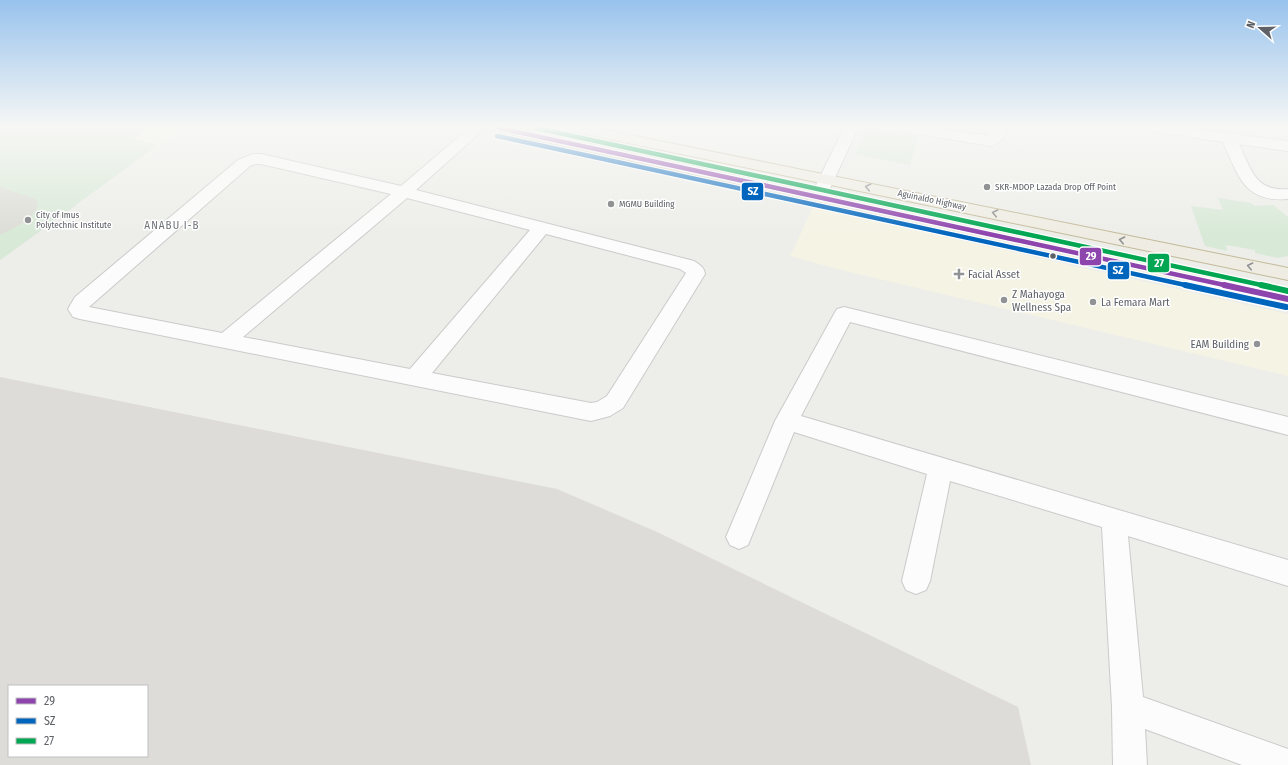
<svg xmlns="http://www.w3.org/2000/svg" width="1288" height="765" font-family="'Fira Sans Condensed',sans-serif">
	<rect width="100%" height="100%" fill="#edede9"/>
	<!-- commercial -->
	<path fill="#f5f3e4" d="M 151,128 L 184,128 L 158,145 L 132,138 Z
		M 813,207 L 1288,314 L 1288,376 L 841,270 L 790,256 Z"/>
	<!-- industrial -->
	<path fill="#dddcd9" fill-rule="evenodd" d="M 0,377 L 557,489 L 657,532 L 1018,707 L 1031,765 L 0,765 ZM 9,686 L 147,686 L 147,756 L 9,756 Z"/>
	<!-- education -->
	<path fill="#ddddd7" d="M 0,180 L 76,205 L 0,260 Z"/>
	<!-- green -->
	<path fill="#d8e9d7" d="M 0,128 L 151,128 L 133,139 L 158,145 L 0,260 L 0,235 C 13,228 37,219 38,203 L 35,199 L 0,187 Z
		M 867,128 L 918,136 L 910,165 L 855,154 Z
		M 933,128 L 989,128 L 988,133 L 985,135 L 979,135 Z
		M 1218,198 L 1251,203 L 1255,206 L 1273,205 L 1288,217 L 1288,256 L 1278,258 L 1255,253 L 1255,250 L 1226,245 L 1227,251 L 1205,246 L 1191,206 L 1223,210 Z"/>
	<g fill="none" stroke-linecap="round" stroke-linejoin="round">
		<!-- minor casing -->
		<g stroke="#cacbca" stroke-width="2">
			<path id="minor" d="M 469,128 L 485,128 L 416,190 L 694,261 C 700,265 704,267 705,274 L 623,408 L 610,416 L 591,421 L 80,319 L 73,317 L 68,309 L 75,297 L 238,160 L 253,154 L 261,154 L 401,186 ZM 255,164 L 261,164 L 391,194 L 222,333 L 89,307 L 250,166 ZM 407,198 L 530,230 L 410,369 L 243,337 ZM 546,234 L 680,269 L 686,273 L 607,396 L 597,402 L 591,403 L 432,373 Z
				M 844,128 L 858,128 L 826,197 L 824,201 L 818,202 L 812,201 L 810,197 Z
				M 899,128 L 933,128 L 988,136 L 991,133 L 993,128 L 1007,128 C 1005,137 1000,143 991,146 L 906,132 L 901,131 Z
				M 1150,128 L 1187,128 L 1288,141 L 1288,151 L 1239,144 C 1251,169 1255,192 1288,189 L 1288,199 C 1244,203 1238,175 1223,142 L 1157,132 L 1152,131 Z
				M 844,307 L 1288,417 L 1288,435 L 850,322 L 801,416 L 1288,560 L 1288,586 L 1128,536 L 1143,697 L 1288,749 L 1288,765 L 1242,765 L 1145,729 L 1147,765 L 1113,765 L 1112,707 L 1102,527 L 950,481 L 930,581 L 926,590 L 916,594 L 906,590 L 902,581 L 927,474 L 794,432 L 748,545 L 739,549 L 730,545 L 726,537 L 775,421 L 834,314 L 837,309 Z"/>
		</g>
		<!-- highway casing -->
		<g stroke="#c3ba98" stroke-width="2">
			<path id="highway" d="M 492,128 L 518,128 L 1288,293 L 1288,305 L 499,132 L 494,131 Z
				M 568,128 L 595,128 L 1288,268 L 1288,280 L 575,132 L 570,131 Z"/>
		</g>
		<!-- minor -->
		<use href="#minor" fill="#fcfcfc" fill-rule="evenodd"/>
		<!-- highway -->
		<use href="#highway" fill="#efede3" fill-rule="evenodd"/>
		<!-- bus-1-far1 casing -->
		<g stroke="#fff" stroke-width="7">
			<path id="bus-1-far1" d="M 499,128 L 1229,286"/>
		</g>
		<!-- bus-1 casing -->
		<g stroke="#fff" stroke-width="9">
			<path id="bus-1" d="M 1224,285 L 1288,299"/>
		</g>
		<!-- bus-2-far1 casing -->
		<g stroke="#fff" stroke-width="7">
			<path id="bus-2-far1" d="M 497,136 L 1190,286"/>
		</g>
		<!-- bus-2 casing -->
		<g stroke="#fff" stroke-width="9">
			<path id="bus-2" d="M 1185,285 L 1286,307"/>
		</g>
		<!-- bus-3-far1 casing -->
		<g stroke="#fff" stroke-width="7">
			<path id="bus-3-far1" d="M 536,128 L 1266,286"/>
		</g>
		<!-- bus-3 casing -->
		<g stroke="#fff" stroke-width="9">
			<path id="bus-3" d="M 1261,285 L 1288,291"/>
		</g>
		<!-- bus-1-far1 -->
		<use href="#bus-1-far1" stroke="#8e44ad" stroke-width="4.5"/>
		<!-- bus-1 -->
		<use href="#bus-1" stroke="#8e44ad" stroke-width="6"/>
		<!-- bus-2-far1 -->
		<use href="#bus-2-far1" stroke="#0065bd" stroke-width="4.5"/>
		<!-- bus-2 -->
		<use href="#bus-2" stroke="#0065bd" stroke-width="6"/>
		<!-- bus-3-far1 -->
		<use href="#bus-3-far1" stroke="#00a651" stroke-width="4.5"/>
		<!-- bus-3 -->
		<use href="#bus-3" stroke="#00a651" stroke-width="6"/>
	</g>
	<!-- one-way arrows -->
	<defs><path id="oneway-chevron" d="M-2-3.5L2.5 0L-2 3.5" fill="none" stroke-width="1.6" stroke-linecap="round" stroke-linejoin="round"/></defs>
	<g stroke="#919292">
		<use href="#oneway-chevron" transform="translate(868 187) rotate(-168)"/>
		<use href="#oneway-chevron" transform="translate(995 213) rotate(-168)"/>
		<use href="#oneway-chevron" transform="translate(1122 240) rotate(-168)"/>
		<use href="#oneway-chevron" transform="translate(1250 266) rotate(-168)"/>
	</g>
	<!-- sky -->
	<linearGradient id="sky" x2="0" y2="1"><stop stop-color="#98c3ed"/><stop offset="0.54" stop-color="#f7f7f5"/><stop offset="1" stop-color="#f7f7f5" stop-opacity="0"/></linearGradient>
	<rect width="1288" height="235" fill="url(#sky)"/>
	<!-- markers -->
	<g fill="#909294" stroke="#fff" stroke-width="1.5">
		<circle cx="987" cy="187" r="4"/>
		<circle cx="611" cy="204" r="4"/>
		<circle cx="28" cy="220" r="4"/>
		<path d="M957 268h4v4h4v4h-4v4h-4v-4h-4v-4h4z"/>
		<circle cx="1004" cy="300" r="4"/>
		<circle cx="1093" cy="302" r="4"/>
		<circle cx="1257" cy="344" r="4"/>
	</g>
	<circle fill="#5e6166" stroke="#fff" stroke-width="1.5" cx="1053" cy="256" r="3.5"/>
	<g text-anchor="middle" stroke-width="3" stroke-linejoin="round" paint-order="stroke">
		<!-- far-poi labels -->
		<g font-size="9" fill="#5e6166" stroke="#fff" text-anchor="start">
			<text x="995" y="190">SKR-MDOP Lazada Drop Off Point</text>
			<text x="619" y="207">MGMU Building</text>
			<text x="36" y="218">City of Imus<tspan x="36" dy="10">Polytechnic Institute</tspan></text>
		</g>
		<!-- far-street labels -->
		<g font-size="9" fill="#5e6166" stroke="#fff">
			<text transform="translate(932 200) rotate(12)" y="3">Aguinaldo Highway</text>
		</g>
		<!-- far-quarter labels -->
		<g font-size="11" letter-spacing="1" fill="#6f7378" stroke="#fff">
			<text x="172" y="229">ANABU I-B</text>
		</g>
		<!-- poi labels -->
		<g font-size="11" fill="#5e6166" stroke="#fff" text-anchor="start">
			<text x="968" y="278">Facial Asset</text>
			<text x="1012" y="298">Z Mahayoga<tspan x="1012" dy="13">Wellness Spa</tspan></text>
			<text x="1101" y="306">La Femara Mart</text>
			<text x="1249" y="348" text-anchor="end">EAM Building</text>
		</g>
	</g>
	<g stroke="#fff" stroke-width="1.5">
		<rect x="741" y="182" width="23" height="19" rx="4" fill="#0065bd"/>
		<rect x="1079" y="247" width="23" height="19" rx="4" fill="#8e44ad"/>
		<rect x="1147" y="253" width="23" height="20" rx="4" fill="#00a651"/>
		<rect x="1107" y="261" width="23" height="19" rx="4" fill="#0065bd"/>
	</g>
	<g font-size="11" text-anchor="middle" font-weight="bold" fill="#fff">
		<text x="753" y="195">SZ</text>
		<text x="1091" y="260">29</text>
		<text x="1159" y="267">27</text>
		<text x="1118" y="274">SZ</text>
	</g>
	<!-- legend -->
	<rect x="8" y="685" width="140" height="72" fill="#ffffff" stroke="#bfc0c2"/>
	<rect x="16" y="698" width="20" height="6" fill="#8e44ad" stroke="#bfc0c2"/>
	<text x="44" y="705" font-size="12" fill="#5e6166">29</text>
	<rect x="16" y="718" width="20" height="6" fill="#0065bd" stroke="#bfc0c2"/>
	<text x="44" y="725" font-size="12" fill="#5e6166">SZ</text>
	<rect x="16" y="738" width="20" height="6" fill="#00a651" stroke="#bfc0c2"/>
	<text x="44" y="745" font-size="12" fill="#5e6166">27</text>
	<!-- north arrow -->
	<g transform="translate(1260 28) rotate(290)" stroke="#ffffff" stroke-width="3" paint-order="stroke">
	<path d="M0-3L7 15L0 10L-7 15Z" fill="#5e6166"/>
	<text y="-6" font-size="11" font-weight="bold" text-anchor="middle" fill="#5e6166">N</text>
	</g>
</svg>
